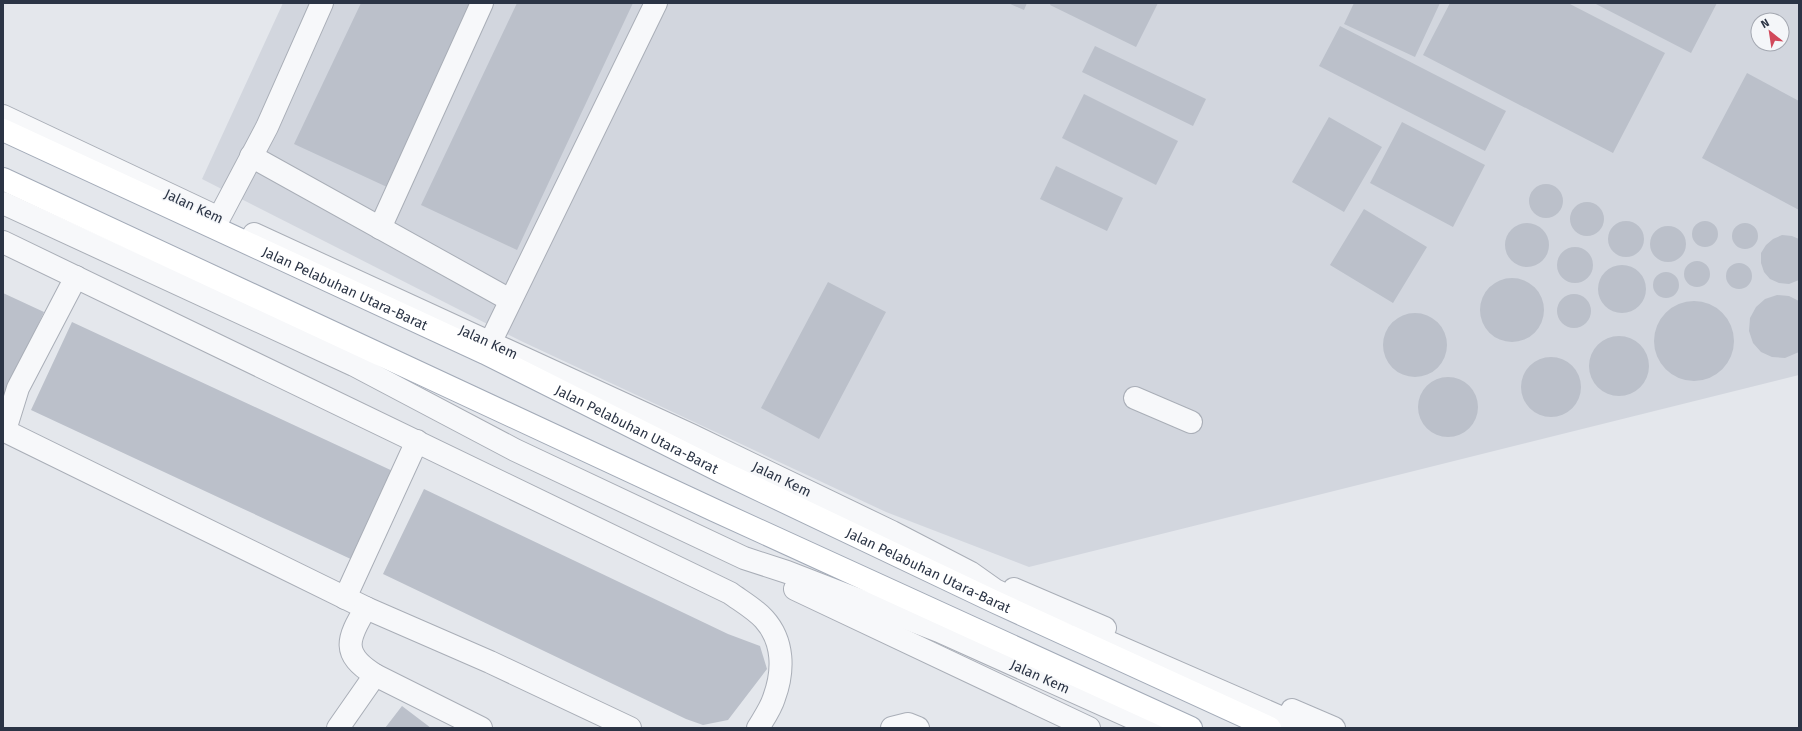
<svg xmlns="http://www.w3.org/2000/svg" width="1802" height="731" font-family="'Fira Sans',sans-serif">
	<rect width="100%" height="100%" fill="#e4e7ec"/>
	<!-- built -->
	<path fill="#d2d6de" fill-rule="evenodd" d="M 283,3 L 1799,3 L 1799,375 L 1029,567 L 886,512 L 521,341 L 202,179 ZM 1758,20 L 1782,20 L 1782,44 L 1758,44 Z"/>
	<!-- building -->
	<path fill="#bbc0ca" d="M 361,3 L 474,3 L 387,187 L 294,144 Z
		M 517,3 L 633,3 L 517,250 L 421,205 Z
		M 1008,3 L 1027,3 L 1024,10 Z
		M 1051,3 L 1158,3 L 1136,47 L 1050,5 Z
		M 1354,3 L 1440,3 L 1415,57 L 1344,24 Z
		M 1450,3 L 1568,3 L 1665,53 L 1613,153 L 1423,55 Z
		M 1594,3 L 1717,3 L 1691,53 Z
		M 1340,26 L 1506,111 L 1485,151 L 1319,66 Z
		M 1095,46 L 1206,99 L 1193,126 L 1082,72 Z
		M 1747,73 L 1799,101 L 1799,210 L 1702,158 Z
		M 1084,94 L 1178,141 L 1156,185 L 1062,138 Z
		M 1329,117 L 1382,147 L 1344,212 L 1292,182 Z
		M 1402,122 L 1485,165 L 1453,227 L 1370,183 Z
		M 1056,166 L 1123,198 L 1107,231 L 1040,199 Z
		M1529 201a17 17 0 1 1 34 0a17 17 0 1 1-34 0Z
		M1570 219a17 17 0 1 1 34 0a17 17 0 1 1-34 0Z
		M 1364,209 L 1427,247 L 1393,303 L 1330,265 Z
		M1608 239a18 18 0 1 1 36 0a18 18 0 1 1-36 0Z
		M1692 234a13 13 0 1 1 26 0a13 13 0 1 1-26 0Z
		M1732 236a13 13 0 1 1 26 0a13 13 0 1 1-26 0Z
		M1505 245a22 22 0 1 1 44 0a22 22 0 1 1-44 0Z
		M1650 244a18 18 0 1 1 36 0a18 18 0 1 1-36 0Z
		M 1782,235 L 1792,236 L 1799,239 L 1799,280 L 1789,284 L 1779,283 L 1770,279 L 1764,272 L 1761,263 L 1761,253 L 1766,245 L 1773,239 Z
		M1557 265a18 18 0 1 1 36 0a18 18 0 1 1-36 0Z
		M1684 274a13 13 0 1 1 26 0a13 13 0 1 1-26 0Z
		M1726 276a13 13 0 1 1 26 0a13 13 0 1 1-26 0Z
		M1598 289a24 24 0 1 1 48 0a24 24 0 1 1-48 0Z
		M1653 285a13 13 0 1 1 26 0a13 13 0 1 1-26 0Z
		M1480 310a32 32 0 1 1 64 0a32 32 0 1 1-64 0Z
		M 828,282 L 886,312 L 819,439 L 761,408 Z
		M 3,293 L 44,312 L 3,398 Z
		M1557 311a17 17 0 1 1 34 0a17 17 0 1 1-34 0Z
		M 1777,295 L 1789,296 L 1799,301 L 1799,352 L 1785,358 L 1772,357 L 1761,352 L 1753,343 L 1749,331 L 1750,318 L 1756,307 L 1765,299 Z
		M1654 341a40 40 0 1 1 80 0a40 40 0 1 1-80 0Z
		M1383 345a32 32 0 1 1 64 0a32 32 0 1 1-64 0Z
		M 72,322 L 397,473 L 355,561 L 31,410 Z
		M1589 366a30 30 0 1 1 60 0a30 30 0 1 1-60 0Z
		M1521 387a30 30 0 1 1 60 0a30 30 0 1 1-60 0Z
		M1418 407a30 30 0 1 1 60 0a30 30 0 1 1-60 0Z
		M 424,489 L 728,634 L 760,646 L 767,669 L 728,720 L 703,725 L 686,719 L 383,574 Z
		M 402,706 L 431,728 L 385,728 Z"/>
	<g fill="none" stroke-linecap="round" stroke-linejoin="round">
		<!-- minor casing -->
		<g stroke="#a9aeb7" stroke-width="24">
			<g id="minor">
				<path d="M 3,116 L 217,217"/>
				<path d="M 251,156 L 510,300"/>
				<path id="s1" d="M 3,203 L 354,365 L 515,450 L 744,558 L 787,572 L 939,631 L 1155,728"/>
				<path d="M 219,218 L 267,127 L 322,3"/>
				<path d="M 380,228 L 482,3"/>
				<path id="s2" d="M 254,234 L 691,435 L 892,532 L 971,573 L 995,590 L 1027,605"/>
				<path d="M 3,242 L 730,593 C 741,601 755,609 764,619 C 784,641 784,671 774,698 C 771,708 764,718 758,728"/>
				<path d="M 490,343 L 656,3"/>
				<path d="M 1135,398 L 1191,422"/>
				<path d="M 3,430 L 366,608 L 490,662 L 630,728"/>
				<path d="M 5,430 L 18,388 L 76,277"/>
				<path d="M 795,589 L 1089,728"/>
				<path d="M 1014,589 L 1105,628"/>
				<path d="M 345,598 L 417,441"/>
				<path d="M 1083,631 L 1305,728"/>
				<path d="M 375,675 L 481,728"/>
				<path d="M 1292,710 L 1334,728"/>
				<path d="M 338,728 L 375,675 C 341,654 347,639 366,608"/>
				<path d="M 892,728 L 908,724 L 918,728"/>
			</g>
		</g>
		<!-- major casing -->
		<g stroke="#a3abb8" stroke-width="24">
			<g id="major">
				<path id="s3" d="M 3,130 L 485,353 L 722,472 L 993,601 L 1270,728"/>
				<path d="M 3,179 L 714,510 L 1191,728"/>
			</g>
		</g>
		<!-- minor -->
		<use href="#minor" stroke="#f7f8fa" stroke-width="22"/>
		<!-- major -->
		<use href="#major" stroke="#fff" stroke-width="22"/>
	</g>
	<g text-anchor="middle" stroke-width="3" stroke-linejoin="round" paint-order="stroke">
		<!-- street labels -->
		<g font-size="14" fill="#2b3445" stroke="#f4f6f9">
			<text transform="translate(194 206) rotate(25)" y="5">Jalan Kem</text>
			<text dy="5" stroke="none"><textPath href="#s3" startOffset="377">Jalan Pelabuhan Utara-Barat</textPath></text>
			<text dy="5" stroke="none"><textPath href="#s2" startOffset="258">Jalan Kem</textPath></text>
			<text dy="5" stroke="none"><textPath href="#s3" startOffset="701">Jalan Pelabuhan Utara-Barat</textPath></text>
			<text dy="5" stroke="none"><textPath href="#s2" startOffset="582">Jalan Kem</textPath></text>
			<text dy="5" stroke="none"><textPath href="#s3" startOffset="1025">Jalan Pelabuhan Utara-Barat</textPath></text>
			<text dy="5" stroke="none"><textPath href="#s1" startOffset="1141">Jalan Kem</textPath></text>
		</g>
	</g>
	<!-- border -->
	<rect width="1802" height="731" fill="none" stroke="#2b3445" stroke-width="8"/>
	<!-- north arrow -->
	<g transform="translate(1770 32) rotate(330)"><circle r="19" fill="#f4f6f9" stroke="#a4a8b1"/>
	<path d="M0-3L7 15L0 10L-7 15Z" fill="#d1495b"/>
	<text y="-6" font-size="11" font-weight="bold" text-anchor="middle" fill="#2b3445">N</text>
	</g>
</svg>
